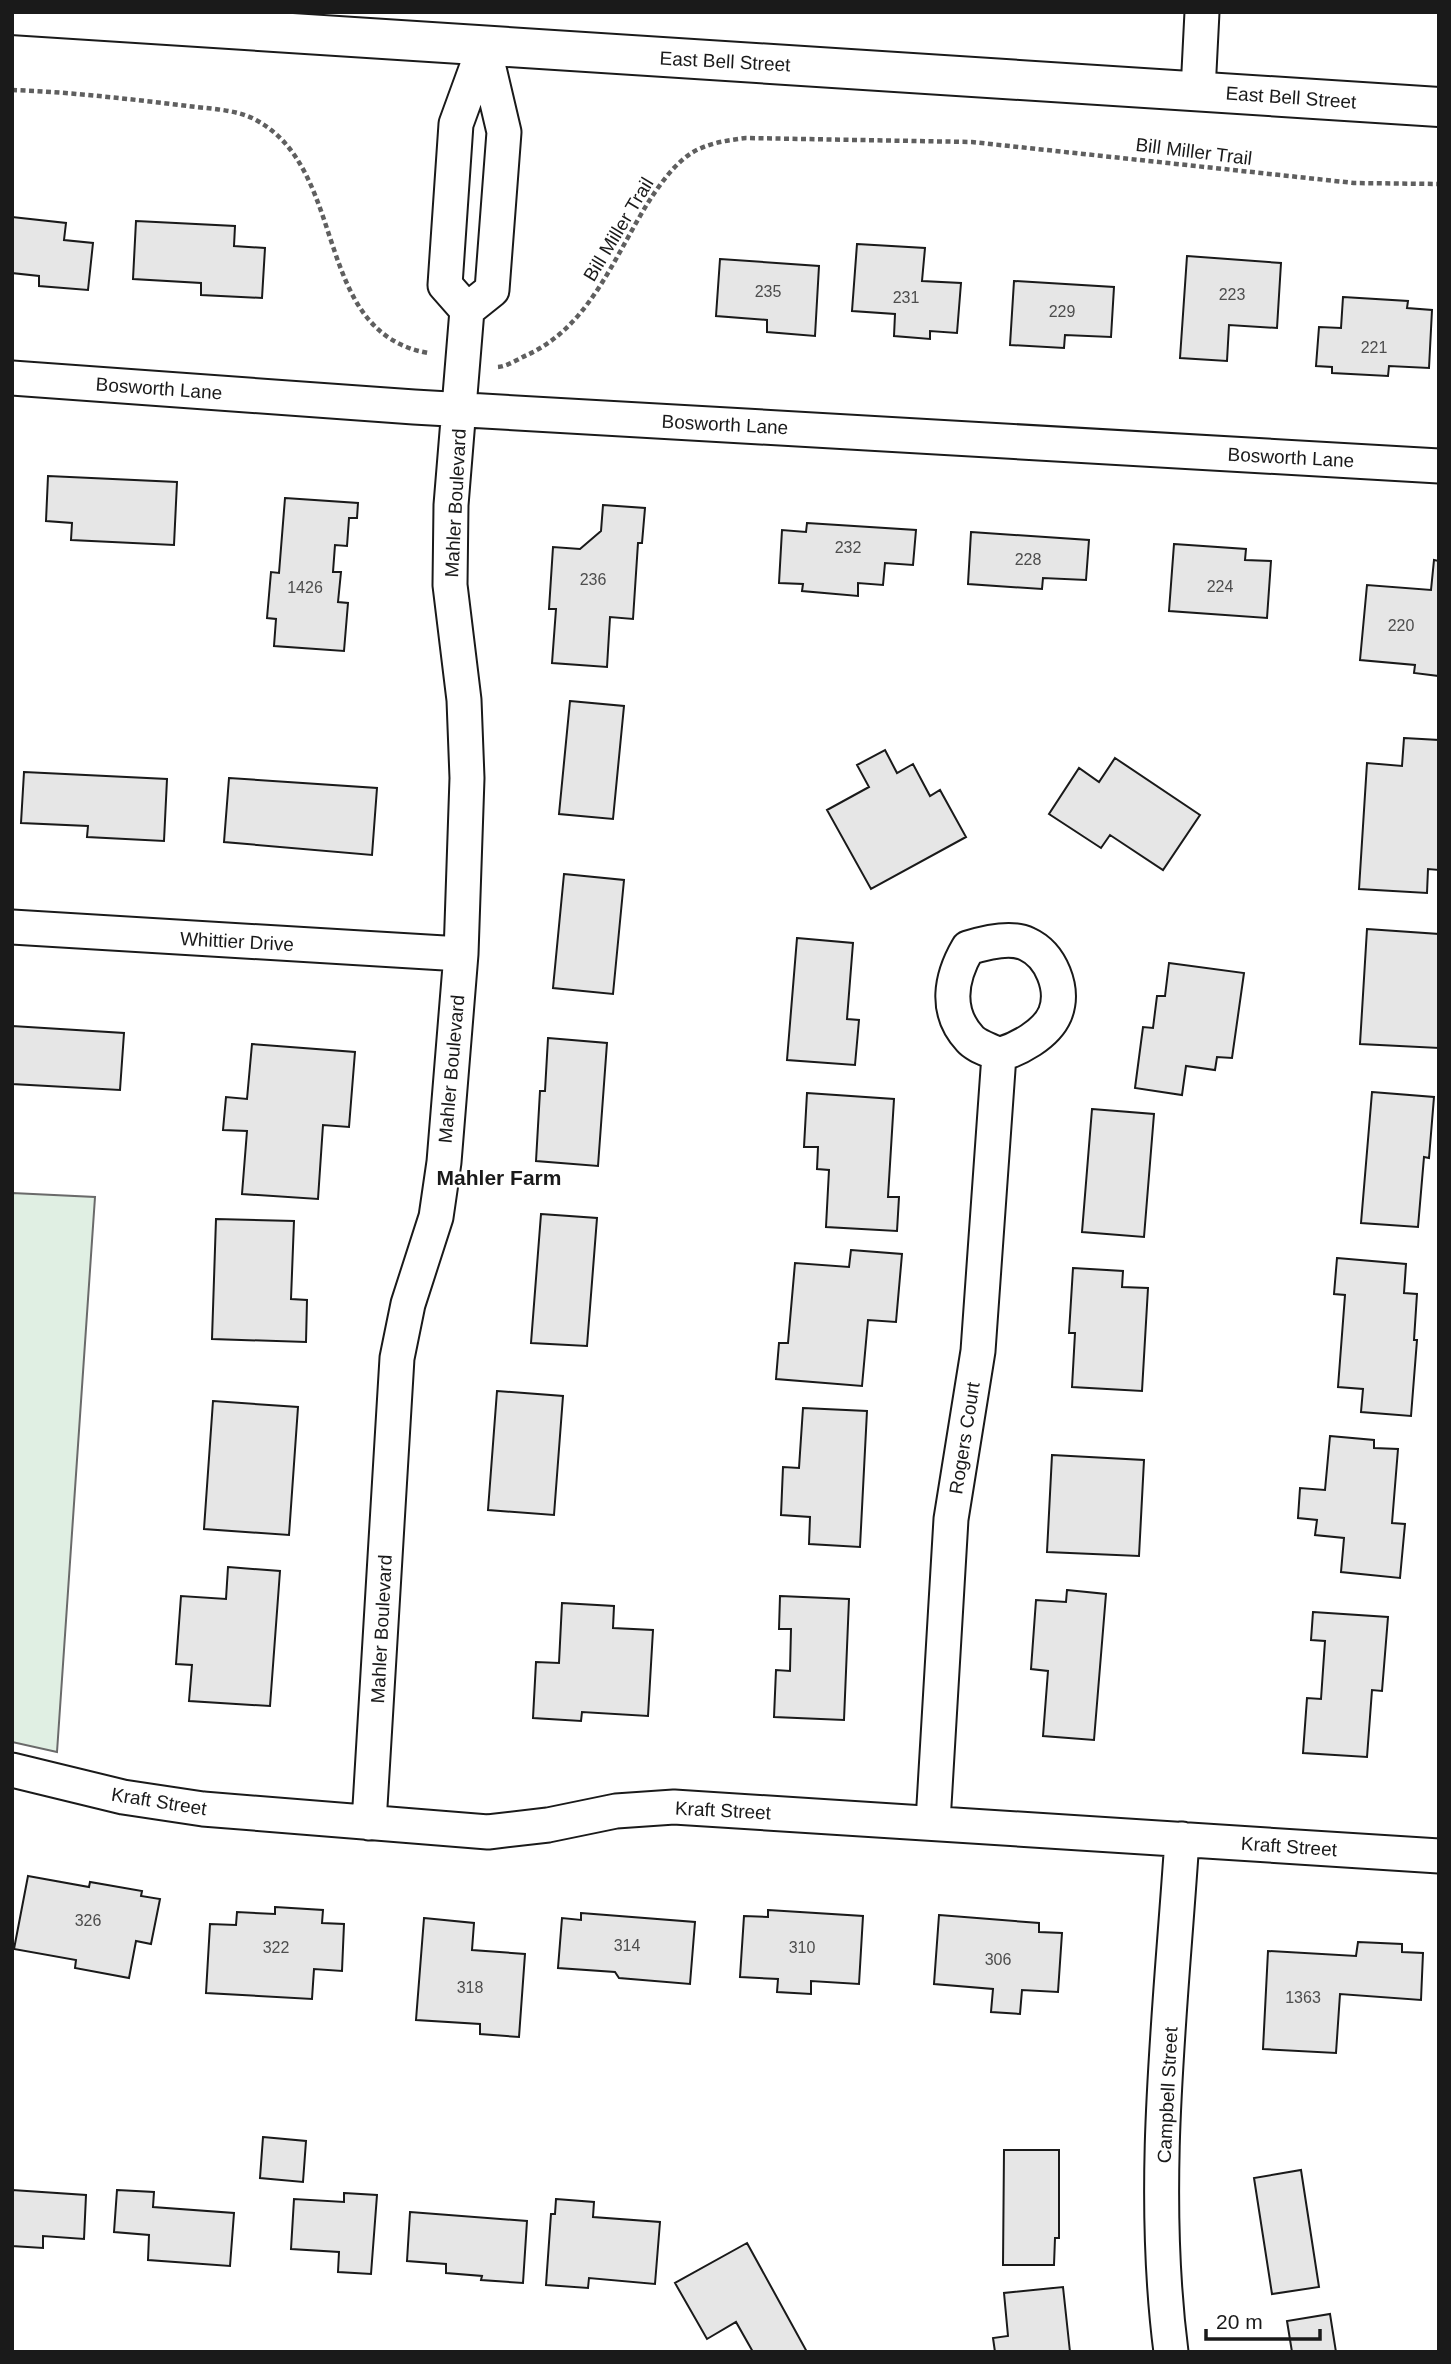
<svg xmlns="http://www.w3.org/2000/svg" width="1451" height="2364" font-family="Helvetica,sans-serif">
	<rect width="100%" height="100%" fill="#fff"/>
	<!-- green -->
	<path fill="#e0efe3" stroke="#6a6a6a" stroke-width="2" d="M 12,1193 L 95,1197 L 57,1752 L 12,1742 Z"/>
	<!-- building -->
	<path fill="#e6e6e6" stroke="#1a1a1a" stroke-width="2" d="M 12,217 L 66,223 L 64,240 L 93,243 L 88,290 L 39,286 L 39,276 L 12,273 Z
		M 136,221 L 235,226 L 234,246 L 265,248 L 262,298 L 201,295 L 201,283 L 133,279 Z
		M 857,244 L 925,248 L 922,281 L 961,283 L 957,333 L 930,331 L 930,339 L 894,336 L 895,314 L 852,311 Z
		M 1187,256 L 1281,263 L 1277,328 L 1229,325 L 1227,361 L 1180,358 Z
		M 720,259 L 819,266 L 815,336 L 767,332 L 767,320 L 716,316 Z
		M 1014,281 L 1114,287 L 1111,337 L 1065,335 L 1064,348 L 1010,345 Z
		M 1343,297 L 1408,301 L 1407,308 L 1432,310 L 1429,368 L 1389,366 L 1388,376 L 1332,373 L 1332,367 L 1316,366 L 1319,327 L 1341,328 Z
		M 48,476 L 177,482 L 174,545 L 71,540 L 72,523 L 46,521 Z
		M 285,498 L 358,503 L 357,518 L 349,518 L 347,546 L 335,545 L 333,572 L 341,572 L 338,602 L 348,603 L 344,651 L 274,646 L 276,619 L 267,618 L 271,572 L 279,573 Z
		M 603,505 L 645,508 L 642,543 L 638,543 L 633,619 L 610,617 L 607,667 L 552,663 L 556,609 L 549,609 L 553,547 L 580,549 L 601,531 Z
		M 807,523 L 916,530 L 913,565 L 885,563 L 883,585 L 858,583 L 858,596 L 802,591 L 803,584 L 779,583 L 782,530 L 806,532 Z
		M 971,532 L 1089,540 L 1086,580 L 1043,578 L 1042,589 L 968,584 Z
		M 1174,544 L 1246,549 L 1245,560 L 1271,561 L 1267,618 L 1169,611 Z
		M 1434,560 L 1439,561 L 1439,676 L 1414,673 L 1415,665 L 1360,660 L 1367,585 L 1431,590 Z
		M 570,701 L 624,706 L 613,819 L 559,814 Z
		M 1404,738 L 1439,740 L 1439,870 L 1428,869 L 1427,893 L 1359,889 L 1367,763 L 1402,766 Z
		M 885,750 L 897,773 L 913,764 L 930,796 L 940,790 L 966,837 L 871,889 L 827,810 L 869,787 L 857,765 Z
		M 1115,758 L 1200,815 L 1163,870 L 1110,835 L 1101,848 L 1049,814 L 1079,768 L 1099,782 Z
		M 24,772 L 167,779 L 164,841 L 87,837 L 88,826 L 21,823 Z
		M 229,778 L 377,788 L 372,855 L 224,842 Z
		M 564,874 L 624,880 L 613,994 L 553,988 Z
		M 1367,929 L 1439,934 L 1439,1048 L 1360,1044 Z
		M 797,938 L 853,943 L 847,1019 L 859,1020 L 855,1065 L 787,1060 Z
		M 1169,963 L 1244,973 L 1232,1058 L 1217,1057 L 1215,1070 L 1186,1066 L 1182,1095 L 1135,1088 L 1143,1027 L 1153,1028 L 1157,996 L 1165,996 Z
		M 12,1026 L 124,1033 L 120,1090 L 12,1084 Z
		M 548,1038 L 607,1043 L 598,1166 L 536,1161 L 540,1091 L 545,1091 Z
		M 252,1044 L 355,1052 L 349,1127 L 323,1125 L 318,1199 L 242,1194 L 247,1131 L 223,1130 L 226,1097 L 247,1099 Z
		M 1372,1092 L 1434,1097 L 1429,1158 L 1424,1157 L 1418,1227 L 1361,1223 Z
		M 807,1093 L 894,1099 L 888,1197 L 899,1197 L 897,1231 L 826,1227 L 829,1170 L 817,1169 L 818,1147 L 804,1147 Z
		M 1092,1109 L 1154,1114 L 1144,1237 L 1082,1232 Z
		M 541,1214 L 597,1218 L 587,1346 L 531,1343 Z
		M 216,1219 L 294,1221 L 291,1299 L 307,1300 L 306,1342 L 212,1339 Z
		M 851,1250 L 902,1254 L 896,1322 L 868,1320 L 862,1386 L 776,1379 L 779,1343 L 788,1343 L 795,1263 L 849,1267 Z
		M 1337,1258 L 1406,1264 L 1404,1293 L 1417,1294 L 1414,1340 L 1417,1340 L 1411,1416 L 1361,1412 L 1363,1389 L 1338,1387 L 1345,1295 L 1334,1294 Z
		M 1073,1268 L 1123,1271 L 1122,1287 L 1148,1288 L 1142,1391 L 1072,1387 L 1075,1333 L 1069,1333 Z
		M 497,1391 L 563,1396 L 554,1515 L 488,1510 Z
		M 213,1401 L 298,1407 L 289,1535 L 204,1529 Z
		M 803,1408 L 867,1411 L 860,1547 L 809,1544 L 810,1517 L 781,1515 L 783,1467 L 799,1468 Z
		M 1330,1436 L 1374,1440 L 1374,1448 L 1398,1449 L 1392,1523 L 1405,1524 L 1400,1578 L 1341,1572 L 1344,1538 L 1315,1535 L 1317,1520 L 1298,1518 L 1300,1488 L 1325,1490 Z
		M 1052,1455 L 1144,1460 L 1139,1556 L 1047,1552 Z
		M 228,1567 L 280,1571 L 270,1706 L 189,1701 L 192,1665 L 176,1664 L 181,1596 L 226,1599 Z
		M 1067,1590 L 1106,1594 L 1094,1740 L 1043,1736 L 1048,1671 L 1031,1669 L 1036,1600 L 1066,1602 Z
		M 780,1596 L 849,1599 L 844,1720 L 774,1717 L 776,1670 L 790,1671 L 791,1629 L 779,1629 Z
		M 562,1603 L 614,1606 L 613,1628 L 653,1630 L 648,1716 L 582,1712 L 581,1721 L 533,1718 L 536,1662 L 559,1663 Z
		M 1313,1612 L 1388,1617 L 1382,1691 L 1372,1690 L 1367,1757 L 1303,1753 L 1307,1698 L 1321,1699 L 1325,1641 L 1311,1640 Z
		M 28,1876 L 89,1887 L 90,1882 L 142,1891 L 141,1896 L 160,1899 L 151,1944 L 136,1941 L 129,1978 L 75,1968 L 76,1960 L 14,1949 Z
		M 275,1907 L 323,1910 L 322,1923 L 344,1924 L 342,1971 L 314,1969 L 312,1999 L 206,1993 L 210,1924 L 236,1925 L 237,1912 L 275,1914 Z
		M 768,1910 L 863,1916 L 859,1984 L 811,1981 L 811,1994 L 777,1992 L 778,1979 L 740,1977 L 744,1916 L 768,1917 Z
		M 581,1913 L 695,1922 L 690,1984 L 619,1978 L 615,1972 L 558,1968 L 562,1918 L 581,1920 Z
		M 939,1915 L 1039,1923 L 1039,1932 L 1062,1933 L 1058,1992 L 1022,1990 L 1020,2014 L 991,2012 L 993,1989 L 934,1984 Z
		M 424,1918 L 474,1923 L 472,1950 L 525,1954 L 519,2037 L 480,2034 L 480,2024 L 416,2020 Z
		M 1358,1942 L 1402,1944 L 1402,1952 L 1423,1953 L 1421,2000 L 1340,1994 L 1336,2053 L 1263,2049 L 1268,1951 L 1356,1956 Z
		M 263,2137 L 306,2141 L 303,2182 L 260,2178 Z
		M 1004,2150 L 1059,2150 L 1059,2238 L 1055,2238 L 1054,2265 L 1003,2265 Z
		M 1301,2170 L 1319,2287 L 1272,2294 L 1254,2178 Z
		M 12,2190 L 86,2195 L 84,2239 L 43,2236 L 43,2248 L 12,2246 Z
		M 117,2190 L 154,2192 L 153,2207 L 234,2213 L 230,2266 L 148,2260 L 149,2235 L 114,2232 Z
		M 344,2193 L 377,2195 L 371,2274 L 338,2272 L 339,2252 L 291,2249 L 294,2199 L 344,2202 Z
		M 556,2199 L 594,2202 L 593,2217 L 660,2222 L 655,2284 L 589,2278 L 588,2288 L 546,2285 L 551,2214 L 555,2214 Z
		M 410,2212 L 527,2221 L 523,2283 L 481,2280 L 482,2276 L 446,2273 L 446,2264 L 407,2261 Z
		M 747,2243 L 807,2352 L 753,2352 L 736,2322 L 707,2339 L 675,2283 Z
		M 1063,2287 L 1070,2352 L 995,2352 L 993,2338 L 1008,2336 L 1004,2293 Z
		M 1330,2314 L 1336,2352 L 1292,2352 L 1287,2321 Z"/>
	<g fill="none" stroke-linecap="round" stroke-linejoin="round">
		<!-- minor casing -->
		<g stroke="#1a1a1a" stroke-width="37">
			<path id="minor" d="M 1198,91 L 1202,12
				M 467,310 L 492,290 L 504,132 L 484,47
				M 12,378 L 414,407 L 1439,466
				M 12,927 L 461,954
				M 12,1770 L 123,1797 L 203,1809 L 488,1832 L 548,1825 L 616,1811 L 674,1807 L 1439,1856
				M 933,1822 L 951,1519 L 978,1351 L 999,1055 C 1018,1049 1046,1035 1055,1014 C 1065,989 1051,955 1027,944 C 1011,936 984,943 968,948 C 951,977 944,1011 970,1039 C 976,1046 990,1050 999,1055
				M 369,1823 L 397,1358 L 408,1304 L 436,1217 L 444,1162 L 461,954 L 467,778 L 464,700 L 450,585 L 451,505 L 467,310 L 445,285 L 456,124 L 484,47
				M 1171,2352 C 1149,2182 1171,2009 1182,1839"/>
		</g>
		<!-- secondary casing -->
		<g stroke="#1a1a1a" stroke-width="42">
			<path id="secondary" d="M 12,15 L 1439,107"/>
		</g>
		<!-- path -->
		<path stroke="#5f5f5f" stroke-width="4.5" stroke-dasharray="5 3.5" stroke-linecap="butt" d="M 12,90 C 71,92 129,99 188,106 C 210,109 236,109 256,120 C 350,171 311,332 428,353
			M 498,367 C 508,366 518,359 527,355 C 591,326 615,254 651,198 C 663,180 679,158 699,149 C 714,142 730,140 746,138 L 972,142 L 1354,183 L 1439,184"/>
		<!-- minor -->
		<use href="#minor" stroke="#fff" stroke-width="33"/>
		<!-- secondary -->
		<use href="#secondary" stroke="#fff" stroke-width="38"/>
	</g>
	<g text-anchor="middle" stroke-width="5" stroke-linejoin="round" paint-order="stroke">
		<!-- number labels -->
		<g font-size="16" fill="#4d4d4d">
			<text x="768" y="297">235</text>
			<text x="1232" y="300">223</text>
			<text x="906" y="303">231</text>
			<text x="1062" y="317">229</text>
			<text x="1374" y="353">221</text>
			<text x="848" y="553">232</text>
			<text x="1028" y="565">228</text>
			<text x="593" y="585">236</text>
			<text x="1220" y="592">224</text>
			<text x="305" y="593">1426</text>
			<text x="1401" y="631">220</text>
			<text x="88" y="1926">326</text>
			<text x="627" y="1951">314</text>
			<text x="276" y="1953">322</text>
			<text x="802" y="1953">310</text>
			<text x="998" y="1965">306</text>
			<text x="470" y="1993">318</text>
			<text x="1303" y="2003">1363</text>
		</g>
		<!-- street labels -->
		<g font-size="19" fill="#1a1a1a" stroke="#fff">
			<text transform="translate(725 61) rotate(3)" y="7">East Bell Street</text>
			<text transform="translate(1291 97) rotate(4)" y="7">East Bell Street</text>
			<text transform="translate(1194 151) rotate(7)" y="7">Bill Miller Trail</text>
			<text transform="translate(618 229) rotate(-59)" y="7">Bill Miller Trail</text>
			<text transform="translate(159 388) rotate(4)" y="7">Bosworth Lane</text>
			<text transform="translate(725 424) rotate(3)" y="7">Bosworth Lane</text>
			<text transform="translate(1291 457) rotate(3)" y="7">Bosworth Lane</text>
			<text transform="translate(455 503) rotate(-87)" y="7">Mahler Boulevard</text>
			<text transform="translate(237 941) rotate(3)" y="7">Whittier Drive</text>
			<text transform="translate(451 1069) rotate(-85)" y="7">Mahler Boulevard</text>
			<text transform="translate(964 1438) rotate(-81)" y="7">Rogers Court</text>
			<text transform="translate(381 1629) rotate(-87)" y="7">Mahler Boulevard</text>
			<text transform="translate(159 1801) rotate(9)" y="7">Kraft Street</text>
			<text transform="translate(723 1810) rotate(3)" y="7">Kraft Street</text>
			<text transform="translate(1289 1846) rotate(4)" y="7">Kraft Street</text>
			<text transform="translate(1167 2095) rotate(-87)" y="7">Campbell Street</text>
		</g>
		<!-- neighbourhood labels -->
		<g font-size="21" font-weight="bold" fill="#1a1a1a" stroke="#fff">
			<text x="499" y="1185">Mahler Farm</text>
		</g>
	</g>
	<!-- border -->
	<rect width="1451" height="2364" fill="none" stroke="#1a1a1a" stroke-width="28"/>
	<!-- scale -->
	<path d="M1206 2329v10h114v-10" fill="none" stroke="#1a1a1a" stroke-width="3.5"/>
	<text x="1216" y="2329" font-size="21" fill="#1a1a1a" stroke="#ffffff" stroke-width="5" paint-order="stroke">20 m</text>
</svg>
